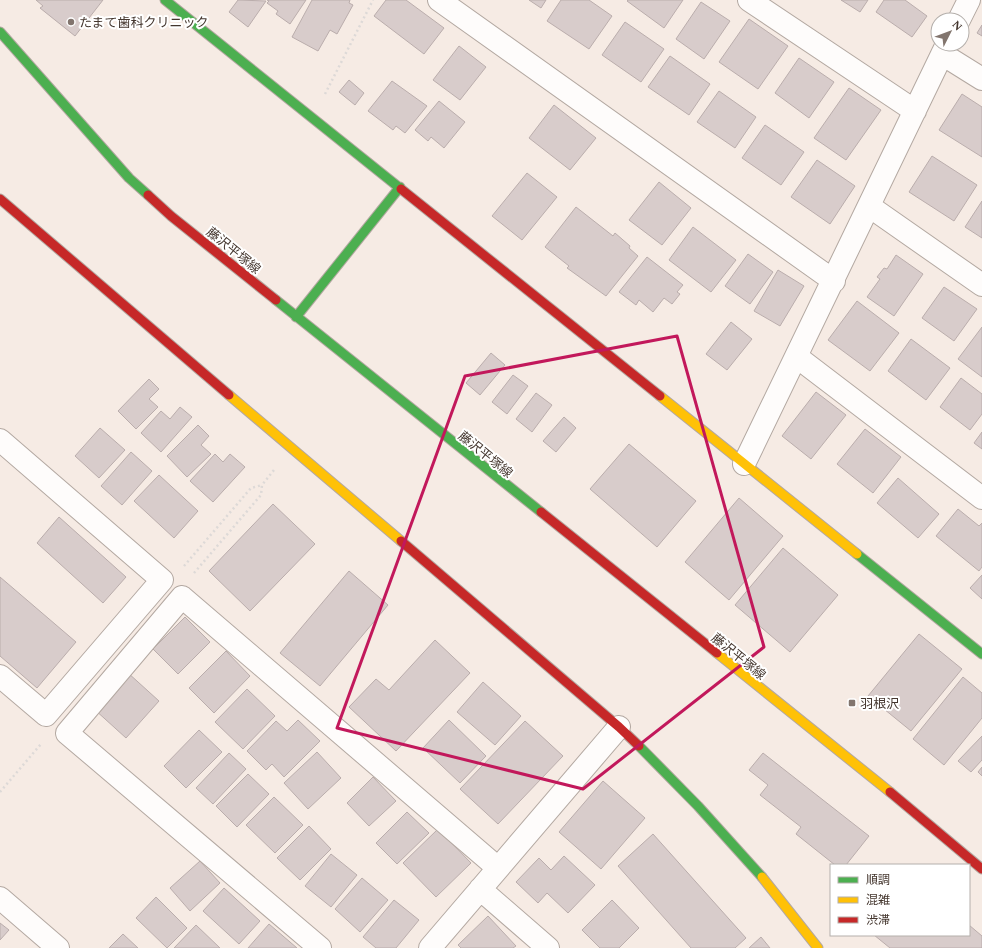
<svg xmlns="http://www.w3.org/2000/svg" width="982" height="948" font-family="Spectral,'Noto Sans JP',serif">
	<rect width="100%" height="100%" fill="#f6ebe4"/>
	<!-- building -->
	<path fill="#d8cccb" stroke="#baadac" d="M 36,0 L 103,0 L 75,36 L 40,8 L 43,6 Z
		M 238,0 L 266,1 L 248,27 L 229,12 Z
		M 267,0 L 306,0 L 290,24 L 276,14 L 278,11 L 267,3 L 269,1 Z
		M 312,0 L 350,0 L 349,3 L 353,5 L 337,34 L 330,30 L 318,51 L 292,37 Z
		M 386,0 L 406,0 L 444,28 L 424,54 L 374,16 Z
		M 529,0 L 546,0 L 541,8 Z
		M 561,0 L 589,0 L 612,16 L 589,49 L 547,21 Z
		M 628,0 L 683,0 L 664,28 L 627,1 Z
		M 841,0 L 868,0 L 860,12 Z
		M 884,0 L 905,0 L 927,16 L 912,37 L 876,12 Z
		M 701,2 L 730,21 L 704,59 L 676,39 Z
		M 749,19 L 788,46 L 758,89 L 719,62 Z
		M 625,22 L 664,49 L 641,82 L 602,55 Z
		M 982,25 L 982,36 L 977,33 Z
		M 459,46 L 486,67 L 460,100 L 433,80 Z
		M 670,56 L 710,84 L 689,115 L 648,87 Z
		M 799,58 L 834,82 L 809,118 L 775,93 Z
		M 349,80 L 364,93 L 355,105 L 339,92 Z
		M 392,81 L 427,106 L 405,133 L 396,126 L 393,130 L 368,111 Z
		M 849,88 L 881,110 L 846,160 L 814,138 Z
		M 719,91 L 756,117 L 735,148 L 697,122 Z
		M 962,94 L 982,107 L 982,157 L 939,130 Z
		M 439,101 L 465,122 L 444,148 L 431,137 L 428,141 L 415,130 Z
		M 554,105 L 596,138 L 570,170 L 529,138 Z
		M 765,125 L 804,152 L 781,185 L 742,158 Z
		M 932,156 L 977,185 L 954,221 L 909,192 Z
		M 817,160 L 855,186 L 830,224 L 791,197 Z
		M 527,173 L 557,197 L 522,240 L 492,216 Z
		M 659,182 L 691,208 L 662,245 L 629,220 Z
		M 982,201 L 982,238 L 965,227 Z
		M 576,207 L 613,236 L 615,233 L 630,246 L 629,248 L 638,256 L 606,296 L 567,268 L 569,266 L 545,247 Z
		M 693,227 L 736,260 L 711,292 L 669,260 Z
		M 748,254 L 773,272 L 750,304 L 725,286 Z
		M 896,255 L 923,274 L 894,316 L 867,297 L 880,279 L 877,277 L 884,268 L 887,269 Z
		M 647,257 L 683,285 L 677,292 L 680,294 L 672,304 L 664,298 L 653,312 L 639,300 L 636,305 L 619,292 Z
		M 778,270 L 804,286 L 780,326 L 754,311 Z
		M 944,287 L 977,309 L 954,341 L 922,318 Z
		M 857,301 L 899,333 L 870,371 L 828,340 Z
		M 731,322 L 752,339 L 727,370 L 706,354 Z
		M 982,327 L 982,377 L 958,359 Z
		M 911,339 L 950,368 L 926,400 L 888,371 Z
		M 491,353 L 505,365 L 480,395 L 466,383 Z
		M 513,375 L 528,386 L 507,414 L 492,402 Z
		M 961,378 L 982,394 L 982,414 L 970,430 L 940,407 Z
		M 149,379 L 159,389 L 149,399 L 158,407 L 136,429 L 118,411 Z
		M 816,392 L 846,415 L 811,459 L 782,436 Z
		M 536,393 L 552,405 L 532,432 L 516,419 Z
		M 180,407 L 192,417 L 161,452 L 141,433 L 161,411 L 170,419 Z
		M 564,417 L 576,428 L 556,452 L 543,441 Z
		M 198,425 L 209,436 L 201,445 L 211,454 L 187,477 L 167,456 Z
		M 100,428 L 125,450 L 99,478 L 75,456 Z
		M 865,429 L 901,457 L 873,493 L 837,464 Z
		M 982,432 L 982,449 L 974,443 Z
		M 629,444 L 696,501 L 657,547 L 590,489 Z
		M 131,452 L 152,471 L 122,505 L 101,486 Z
		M 215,454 L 223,462 L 230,454 L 245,467 L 213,502 L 190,481 Z
		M 159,475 L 198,511 L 174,538 L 134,501 Z
		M 898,478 L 939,514 L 918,538 L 877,503 Z
		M 739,498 L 783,536 L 729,600 L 685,562 Z
		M 273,504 L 315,544 L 250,611 L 209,571 Z
		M 958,509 L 979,526 L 982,523 L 982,567 L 979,571 L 936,536 Z
		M 59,517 L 126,577 L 103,603 L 37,543 Z
		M 783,548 L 838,595 L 790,652 L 735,605 Z
		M 349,571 L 388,605 L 320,686 L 280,653 Z
		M 982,575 L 982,599 L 970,588 Z
		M 0,577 L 76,642 L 37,688 L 0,656 Z
		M 185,617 L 210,642 L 178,674 L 153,649 Z
		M 919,634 L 962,669 L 911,731 L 868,696 Z
		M 435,640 L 470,673 L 396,751 L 349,707 L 376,679 L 389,690 Z
		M 226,651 L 250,676 L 214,713 L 189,688 Z
		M 127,672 L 159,701 L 126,738 L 94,709 Z
		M 963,677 L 982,693 L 982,718 L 944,765 L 913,739 Z
		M 483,682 L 521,716 L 495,745 L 457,712 Z
		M 247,689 L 275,716 L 243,749 L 215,722 Z
		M 298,720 L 320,741 L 284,777 L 272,764 L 266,770 L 247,751 L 276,721 L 287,731 Z
		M 449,720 L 486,756 L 460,783 L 423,748 Z
		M 525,721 L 563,756 L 498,824 L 460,789 Z
		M 199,730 L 222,752 L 186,788 L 164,766 Z
		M 982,736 L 982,760 L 971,772 L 958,761 Z
		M 317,752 L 341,778 L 308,809 L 284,783 Z
		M 229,753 L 246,769 L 213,804 L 196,788 Z
		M 763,753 L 869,836 L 846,865 L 835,865 L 796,834 L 801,827 L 760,795 L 768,785 L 749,770 Z
		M 982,767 L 982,776 L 978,772 Z
		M 248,774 L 269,794 L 237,827 L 216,806 Z
		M 373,777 L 396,801 L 369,826 L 347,803 Z
		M 603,781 L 645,818 L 601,869 L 559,832 Z
		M 274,797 L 303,825 L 275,853 L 246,825 Z
		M 407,812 L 429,833 L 397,864 L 376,843 Z
		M 309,826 L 331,849 L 300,880 L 277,858 Z
		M 438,829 L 471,863 L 436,897 L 403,863 Z
		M 653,834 L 746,938 L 735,948 L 691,948 L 618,866 Z
		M 331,854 L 357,875 L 331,907 L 305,886 Z
		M 564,856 L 595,885 L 568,913 L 547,893 L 538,903 L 516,882 L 539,858 L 551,870 Z
		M 200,861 L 220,883 L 190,911 L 170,888 Z
		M 362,878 L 388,900 L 360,932 L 335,909 Z
		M 224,888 L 260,921 L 239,944 L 203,911 Z
		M 156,897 L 187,928 L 167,948 L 136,918 Z
		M 394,900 L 419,920 L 396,948 L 376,948 L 363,937 Z
		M 612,900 L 639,928 L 619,948 L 600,948 L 582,930 Z
		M 488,916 L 516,946 L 513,948 L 461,948 L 458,945 Z
		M 0,923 L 9,930 L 0,940 Z
		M 269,924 L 297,948 L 248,948 Z
		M 196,925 L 220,948 L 174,948 Z
		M 969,925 L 982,936 L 982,948 L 890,948 L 874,935 L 969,935 Z
		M 123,934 L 138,948 L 109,948 Z
		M 761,937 L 770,948 L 749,948 Z"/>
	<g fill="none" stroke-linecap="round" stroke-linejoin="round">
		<!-- street casing -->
		<g stroke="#b3a8a1" stroke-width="24">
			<path id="street" d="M 439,0 L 834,281
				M 749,0 L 915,111
				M 959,20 L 969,0
				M 942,54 L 982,79
				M 869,206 L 982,285
				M 797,357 L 982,498
				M 0,440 L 162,580 L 46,715 L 0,676
				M 744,464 L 947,44
				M 480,889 L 548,948
				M 0,898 L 58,948
				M 320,948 L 67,733 L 182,597 L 498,868
				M 430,948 L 619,727"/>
		</g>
		<!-- fast casing -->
		<g stroke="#b3a8a1" stroke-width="11">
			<path id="fast" d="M 165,0 L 401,189
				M 0,32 L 129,178 L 148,195
				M 276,300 L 541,512
				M 296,317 L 400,187
				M 857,554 L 982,654
				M 639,746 L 698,806 L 762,877"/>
		</g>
		<!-- slow casing -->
		<g stroke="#b3a8a1" stroke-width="11">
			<path id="slow" d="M 229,395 L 401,541
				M 660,396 L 857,554
				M 717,653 L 890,792
				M 762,877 L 818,948"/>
		</g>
		<!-- jam casing -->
		<g stroke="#b3a8a1" stroke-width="11">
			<path id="jam" d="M 401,189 L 660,396
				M 148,195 L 171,216 L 276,300
				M 0,199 L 229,395
				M 541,512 L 717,653
				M 401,541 L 619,727 L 639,746
				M 890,792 L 982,869"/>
		</g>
		<!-- path -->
		<path stroke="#ddd9d7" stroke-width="2.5" stroke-dasharray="2 3" stroke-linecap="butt" d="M 325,94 L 373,0
			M 184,566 L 251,488 L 262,485
			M 194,573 L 261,495 L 262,485 L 274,470
			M 0,792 L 41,744"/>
		<!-- street -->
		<use href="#street" stroke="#fefcfb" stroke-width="22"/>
		<!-- fast -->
		<use href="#fast" stroke="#4caf50" stroke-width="9"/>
		<!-- slow -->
		<use href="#slow" stroke="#ffc107" stroke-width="9"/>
		<!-- jam -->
		<use href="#jam" stroke="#c62828" stroke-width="9"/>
	</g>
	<!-- marked area -->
	<path fill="none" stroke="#c2185b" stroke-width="3" stroke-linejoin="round" d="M 677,336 L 764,647 L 583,789 L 337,728 L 465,376 Z"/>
	<!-- markers -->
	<g fill="#82756e" stroke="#fff" stroke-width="1.5">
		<circle cx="71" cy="22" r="4"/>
		<rect x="848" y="699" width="8" height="8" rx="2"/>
	</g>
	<g text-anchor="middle" stroke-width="4" stroke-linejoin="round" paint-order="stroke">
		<!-- poi labels -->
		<g font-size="13" fill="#44362e" stroke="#fff" text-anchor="start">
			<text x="79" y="27">たまて歯科クリニック</text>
			<text x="860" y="708">羽根沢</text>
		</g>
		<!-- street labels -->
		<g font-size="13" fill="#44362e" stroke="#fff">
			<text transform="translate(234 250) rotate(39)" y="5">藤沢平塚線</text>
			<text transform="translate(486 454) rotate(39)" y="5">藤沢平塚線</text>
			<text transform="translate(739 656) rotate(39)" y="5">藤沢平塚線</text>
		</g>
	</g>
	<!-- legend -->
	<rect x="830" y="864" width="140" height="72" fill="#ffffff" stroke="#b4afab"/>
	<rect x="838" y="877" width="20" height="6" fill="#4caf50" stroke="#b4afab"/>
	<text x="866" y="884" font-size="12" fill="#44362e">順調</text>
	<rect x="838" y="897" width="20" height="6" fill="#ffc107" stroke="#b4afab"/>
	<text x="866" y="904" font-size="12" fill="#44362e">混雑</text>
	<rect x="838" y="917" width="20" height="6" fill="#c62828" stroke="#b4afab"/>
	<text x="866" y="924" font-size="12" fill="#44362e">渋滞</text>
	<!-- north arrow -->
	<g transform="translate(950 32) rotate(48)"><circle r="19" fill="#ffffff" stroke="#b4afab"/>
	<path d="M0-3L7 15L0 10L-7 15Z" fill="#82756e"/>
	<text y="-6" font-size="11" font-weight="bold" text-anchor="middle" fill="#44362e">N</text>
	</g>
</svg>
